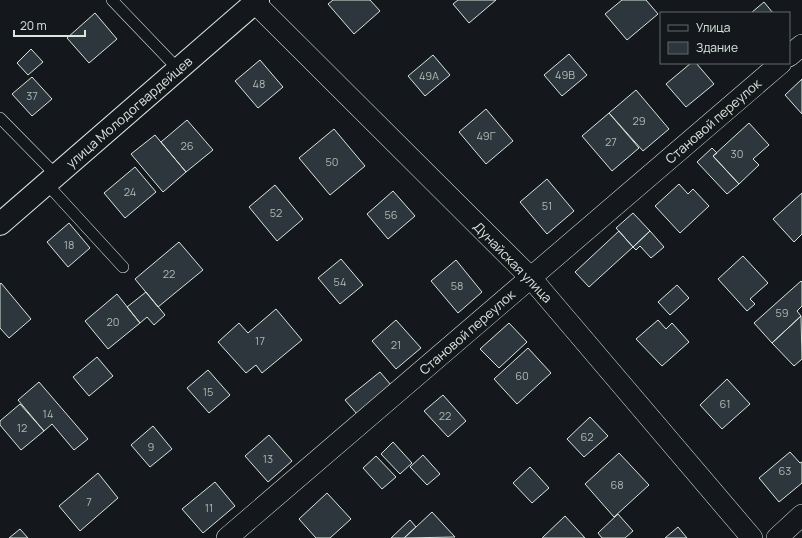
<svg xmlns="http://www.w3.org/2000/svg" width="802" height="538" font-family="Manrope,sans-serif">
	<rect width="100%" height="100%" fill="#14181c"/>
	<!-- building -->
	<path fill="#2c363c" stroke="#d8e6dc" d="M 333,0 L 370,0 L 380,11 L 354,34 L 328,4 Z
		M 458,0 L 496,0 L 469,23 L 453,4 Z
		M 622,0 L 646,0 L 658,14 L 627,40 L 605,14 Z
		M 764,2 L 773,13 L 751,13 Z
		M 95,13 L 117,39 L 89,63 L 67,38 Z
		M 31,49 L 43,62 L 28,75 L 17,63 Z
		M 569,54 L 587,75 L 562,96 L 544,75 Z
		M 433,55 L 450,75 L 425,96 L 408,76 Z
		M 260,60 L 283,87 L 258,108 L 235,81 Z
		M 691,63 L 696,63 L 714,84 L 686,107 L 666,84 Z
		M 32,77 L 52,99 L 32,116 L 12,94 Z
		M 802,79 L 802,114 L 785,95 Z
		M 636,90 L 669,129 L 643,151 L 609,113 Z
		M 486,109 L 513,141 L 486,164 L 459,132 Z
		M 609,113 L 639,148 L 612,171 L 582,136 Z
		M 187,120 L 213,150 L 186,172 L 161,142 Z
		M 749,123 L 769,145 L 753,159 L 759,165 L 739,184 L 713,156 Z
		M 334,129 L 365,166 L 330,195 L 299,158 Z
		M 155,135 L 186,172 L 163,192 L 131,154 Z
		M 712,148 L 717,153 L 713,156 L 739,184 L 727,194 L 697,162 Z
		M 135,167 L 156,192 L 125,218 L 104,193 Z
		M 547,179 L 574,211 L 547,234 L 520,202 Z
		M 679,184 L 688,194 L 693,189 L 709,206 L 680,233 L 655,206 Z
		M 275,185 L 303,219 L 277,241 L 249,207 Z
		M 393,191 L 415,216 L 388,239 L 367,214 Z
		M 802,193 L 802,234 L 794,242 L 773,219 Z
		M 633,213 L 650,231 L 633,247 L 616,228 Z
		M 69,223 L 90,248 L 68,267 L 47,242 Z
		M 619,231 L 633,247 L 589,287 L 575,272 Z
		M 650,231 L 664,247 L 651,258 L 640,246 L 636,250 L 633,247 Z
		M 179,242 L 203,270 L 158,307 L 135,279 Z
		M 743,256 L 768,283 L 750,299 L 755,304 L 747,311 L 718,279 Z
		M 341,259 L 363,285 L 340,304 L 318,278 Z
		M 456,260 L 482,292 L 458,313 L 431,281 Z
		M 801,281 L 802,282 L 802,306 L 797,311 L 801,316 L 772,343 L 754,323 Z
		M 1,283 L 31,319 L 9,338 L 0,328 L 0,284 Z
		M 677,285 L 689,298 L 670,315 L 658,302 Z
		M 146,292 L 165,315 L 154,325 L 147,317 L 140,323 L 127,307 Z
		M 117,294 L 140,323 L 108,349 L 85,321 Z
		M 276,309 L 302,340 L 262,373 L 256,365 L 246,373 L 218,342 L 239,323 L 248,333 Z
		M 801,316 L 802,359 L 794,366 L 772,343 Z
		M 396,320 L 421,348 L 396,369 L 372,341 Z
		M 658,320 L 666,329 L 672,323 L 689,342 L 662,366 L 636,339 Z
		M 509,323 L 527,342 L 499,368 L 480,349 Z
		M 528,348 L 551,373 L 517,404 L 494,379 Z
		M 97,357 L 113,376 L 89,396 L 73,377 Z
		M 208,370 L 230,395 L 209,413 L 187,388 Z
		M 380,372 L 391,385 L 357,414 L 345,400 Z
		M 727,379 L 750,404 L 722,429 L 700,405 Z
		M 39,382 L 88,439 L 74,450 L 52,424 L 44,431 L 18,400 Z
		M 443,395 L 466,421 L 448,437 L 424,411 Z
		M 20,404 L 44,431 L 21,450 L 0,425 L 0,421 Z
		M 590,417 L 608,436 L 584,457 L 567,439 Z
		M 153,426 L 172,449 L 150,467 L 131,445 Z
		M 269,435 L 292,461 L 268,482 L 245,456 Z
		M 393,442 L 412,463 L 400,474 L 381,454 Z
		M 790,452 L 800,463 L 802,462 L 802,483 L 779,502 L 759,478 Z
		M 619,453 L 649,485 L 614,517 L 585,484 Z
		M 423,455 L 440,474 L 427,485 L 410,467 Z
		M 376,456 L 396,477 L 382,489 L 363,468 Z
		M 530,467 L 549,488 L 532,503 L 513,483 Z
		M 98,473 L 118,498 L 80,531 L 59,506 Z
		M 215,482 L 235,506 L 203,533 L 182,509 Z
		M 327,493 L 351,519 L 330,538 L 316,538 L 299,519 Z
		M 432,512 L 455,537 L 404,538 L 416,527 Z
		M 618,514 L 633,531 L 625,538 L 602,538 L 598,533 Z
		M 565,516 L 585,538 L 542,538 Z
		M 410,520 L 416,527 L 404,538 L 391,538 Z
		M 678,527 L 687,538 L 665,538 Z
		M 20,529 L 28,538 L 9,538 Z"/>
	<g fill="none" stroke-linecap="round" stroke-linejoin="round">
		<!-- service casing -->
		<g stroke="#d8e6dc" stroke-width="12">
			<path id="service" d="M 112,0 L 178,69
				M 0,118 L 56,175
				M 46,183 L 123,267"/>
		</g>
		<!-- minor casing -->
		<g stroke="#d8e6dc" stroke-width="22">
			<path id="minor" d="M 255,3 L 531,278 L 752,538
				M 789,56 L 802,45
				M 227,538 L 781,63
				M 777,538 L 802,515"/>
		</g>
		<!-- tertiary casing -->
		<g stroke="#d8e6dc" stroke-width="24">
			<path id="tertiary" d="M 0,224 L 258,0"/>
		</g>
		<!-- service -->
		<use href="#service" stroke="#14181c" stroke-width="11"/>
		<!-- minor -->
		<use href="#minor" stroke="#14181c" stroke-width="21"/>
		<!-- tertiary -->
		<use href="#tertiary" stroke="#14181c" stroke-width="22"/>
	</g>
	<g text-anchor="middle" stroke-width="3" stroke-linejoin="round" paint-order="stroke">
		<!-- number labels -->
		<g font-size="11" fill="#adbab4">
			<text x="565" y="79">49В</text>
			<text x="429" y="80">49А</text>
			<text x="259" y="88">48</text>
			<text x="32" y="100">37</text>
			<text x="639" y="125">29</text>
			<text x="486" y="140">49Г</text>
			<text x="611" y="146">27</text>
			<text x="187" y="150">26</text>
			<text x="737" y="158">30</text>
			<text x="332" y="166">50</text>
			<text x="130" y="196">24</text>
			<text x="547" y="210">51</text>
			<text x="276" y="217">52</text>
			<text x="391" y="219">56</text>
			<text x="69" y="249">18</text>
			<text x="169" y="278">22</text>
			<text x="340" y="286">54</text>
			<text x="457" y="290">58</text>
			<text x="782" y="317">59</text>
			<text x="113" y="326">20</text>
			<text x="260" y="345">17</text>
			<text x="396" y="349">21</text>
			<text x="522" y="380">60</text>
			<text x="208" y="396">15</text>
			<text x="725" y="408">61</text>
			<text x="48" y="418">14</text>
			<text x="445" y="420">22</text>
			<text x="22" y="432">12</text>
			<text x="587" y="441">62</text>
			<text x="151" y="451">9</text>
			<text x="268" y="463">13</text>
			<text x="785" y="475">63</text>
			<text x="617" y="489">68</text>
			<text x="89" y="506">7</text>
			<text x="209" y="512">11</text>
		</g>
		<!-- street labels -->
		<g font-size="13" fill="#d8e6dc" stroke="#14181c">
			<text transform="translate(129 112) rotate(-41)" y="5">улица Молодогвардейцев</text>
			<text transform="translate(713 121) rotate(-41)" y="5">Становой переулок</text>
			<text transform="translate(513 262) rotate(46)" y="5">Дунайская улица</text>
			<text transform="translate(467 332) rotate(-41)" y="5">Становой переулок</text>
		</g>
	</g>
	<!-- legend -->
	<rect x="660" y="12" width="130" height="52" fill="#14181c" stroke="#626a69"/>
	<rect x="668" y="25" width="20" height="6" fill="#14181c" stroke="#626a69"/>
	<text x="696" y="32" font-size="12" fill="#d8e6dc">Улица</text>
	<rect x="668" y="42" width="20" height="12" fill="#2c363c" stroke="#626a69"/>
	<text x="696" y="52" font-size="12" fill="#d8e6dc">Здание</text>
	<!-- scale -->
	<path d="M14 30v6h71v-6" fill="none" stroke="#d8e6dc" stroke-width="2"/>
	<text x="20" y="30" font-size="12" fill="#d8e6dc" stroke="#14181c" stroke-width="3" paint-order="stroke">20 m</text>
</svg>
